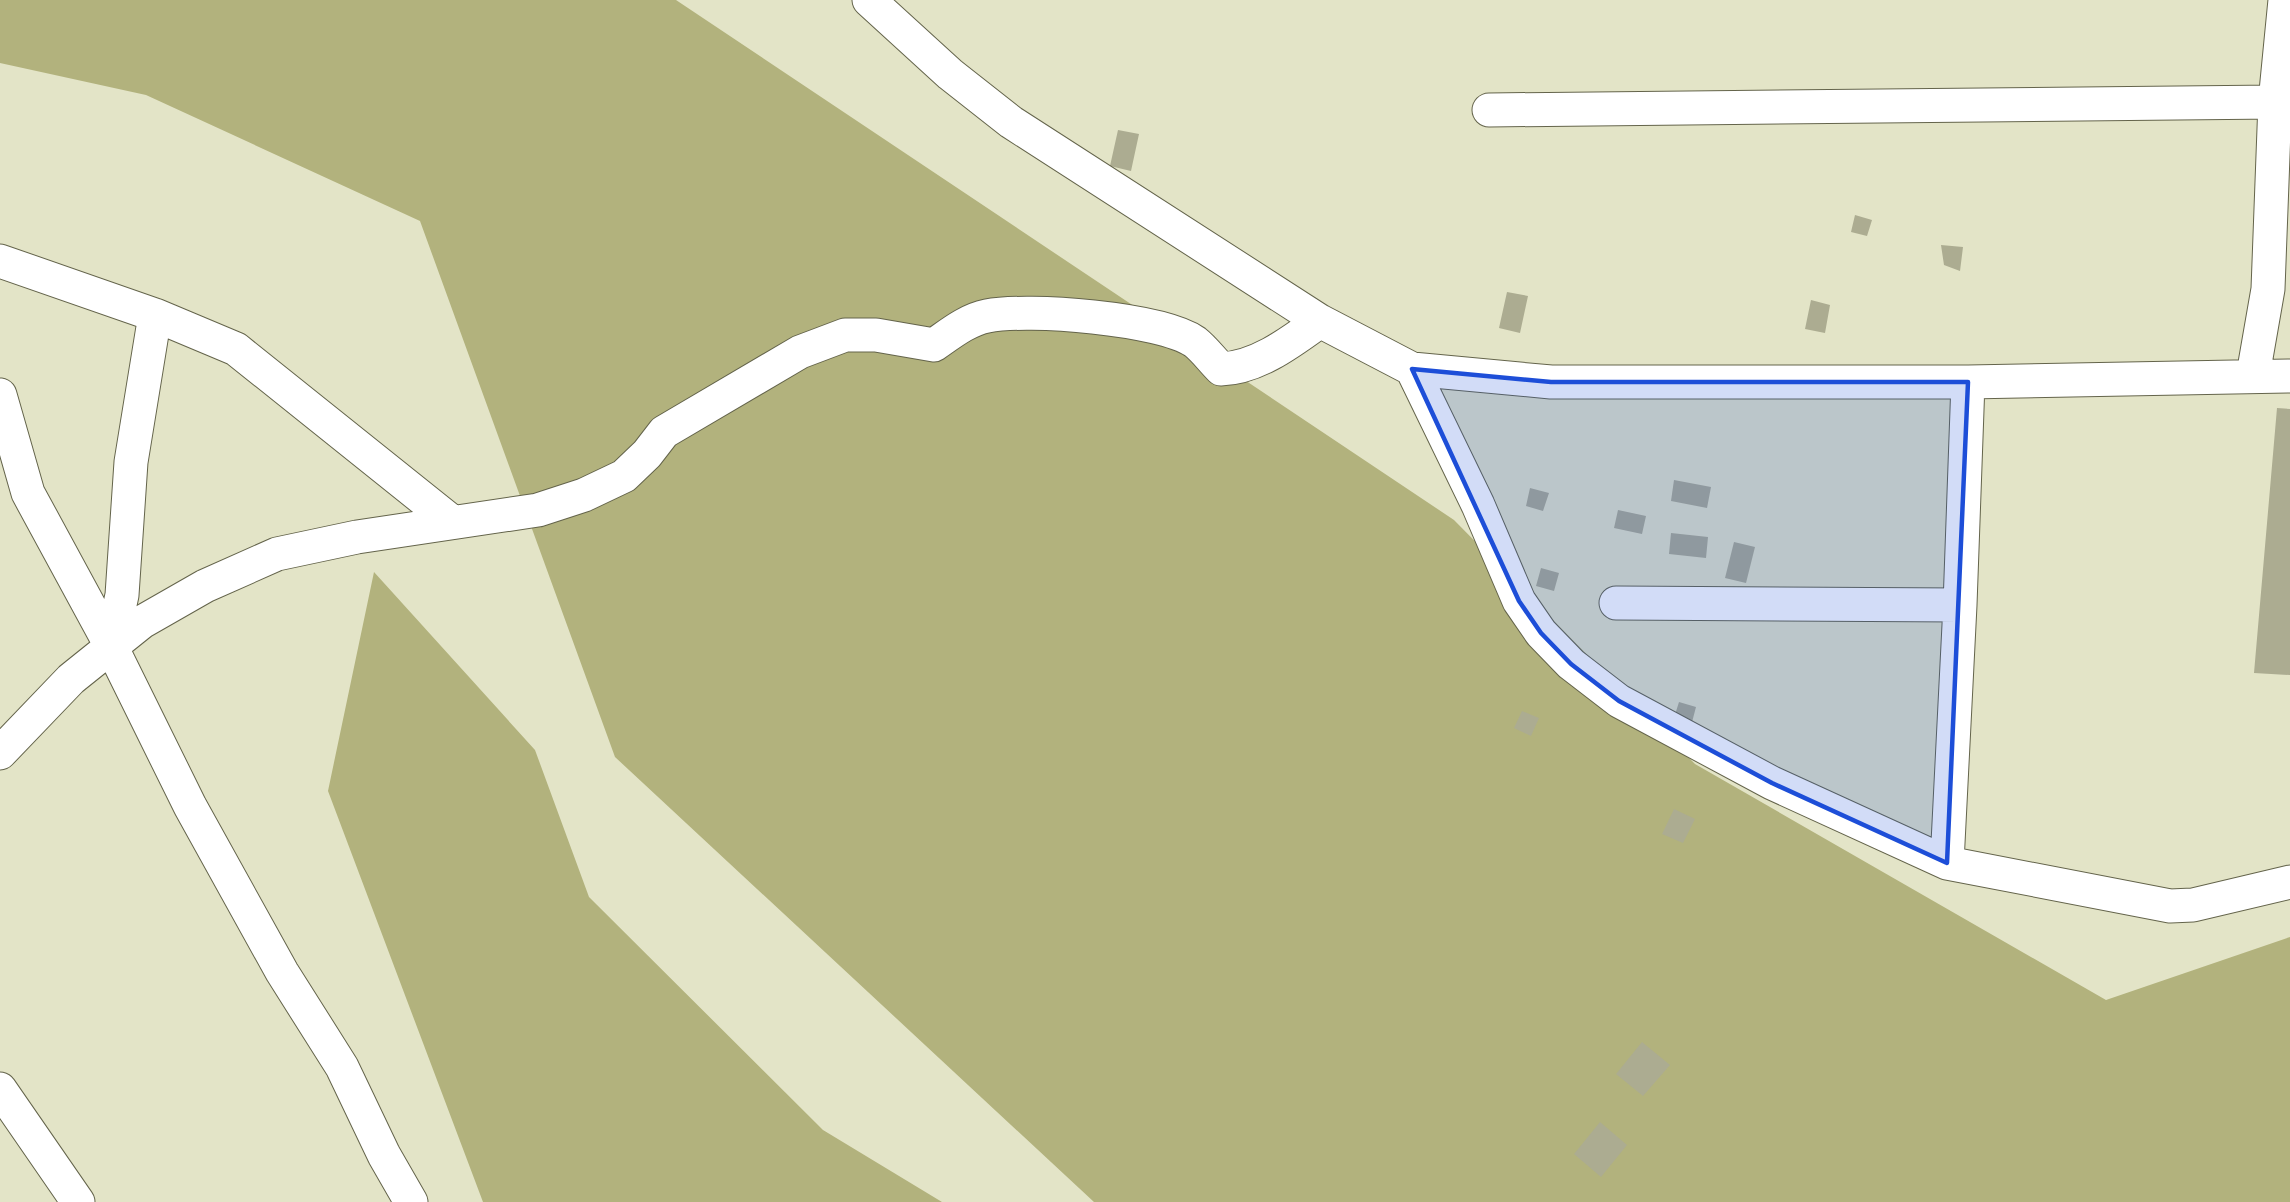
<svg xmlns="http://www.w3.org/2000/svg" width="2290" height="1202" font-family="'Golos Text',sans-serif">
	<rect width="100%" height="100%" fill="#e3e4c7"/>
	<!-- green -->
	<path fill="#b2b27d" d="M 0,0 L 676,0 L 1454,520 L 1695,764 L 2106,1000 L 2290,937 L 2290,1202 L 1094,1202 L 615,757 L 420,221 L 146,95 L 0,63 Z
		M 374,572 L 535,750 L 589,897 L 823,1130 L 942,1202 L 483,1202 L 328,791 Z"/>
	<!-- building -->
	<path fill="#acac91" d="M 1118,130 L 1139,134 L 1131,171 L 1110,166 Z
		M 1855,215 L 1872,220 L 1867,236 L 1851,232 Z
		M 1941,245 L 1963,247 L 1960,271 L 1944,265 Z
		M 1507,292 L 1528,296 L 1520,333 L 1499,328 Z
		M 1811,300 L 1830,305 L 1825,333 L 1805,329 Z
		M 2277,408 L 2290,409 L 2290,675 L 2254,673 Z
		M 1674,480 L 1711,487 L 1707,508 L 1671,501 Z
		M 1530,488 L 1549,493 L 1543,511 L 1526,506 Z
		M 1618,510 L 1646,516 L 1642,534 L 1614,528 Z
		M 1671,533 L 1708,537 L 1706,558 L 1669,554 Z
		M 1734,542 L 1755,547 L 1746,583 L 1725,578 Z
		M 1541,568 L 1559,573 L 1554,591 L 1536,586 Z
		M 1679,702 L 1696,707 L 1691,726 L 1673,721 Z
		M 1522,711 L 1539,718 L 1531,736 L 1514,728 Z
		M 1674,809 L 1695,819 L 1683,843 L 1662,834 Z
		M 1642,1042 L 1670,1065 L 1643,1096 L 1616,1074 Z
		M 1600,1122 L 1627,1145 L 1601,1177 L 1574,1154 Z"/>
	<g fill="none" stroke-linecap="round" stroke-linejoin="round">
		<!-- street casing -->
		<g stroke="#64644b" stroke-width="35">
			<path id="street" d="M 869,0 L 950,74 L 1011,122 L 1320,321 L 1412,369 L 1478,505 L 1519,601 L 1541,633 L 1571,664 L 1619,701 L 1772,783 L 1947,863 L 2170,906 L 2193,905 L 2290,882
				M 1489,110 L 2275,102
				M 0,261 L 155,315 L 236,349 L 452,522
				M 1412,369 L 1551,382 L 1968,382 L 2290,376
				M 2253,375 L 2268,289 L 2275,102 L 2285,0
				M 0,395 L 28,493 L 111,646 L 190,806 L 282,972 L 342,1067 L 384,1155 L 411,1202
				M 1616,603 L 1960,605
				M 111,646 L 122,595 L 131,462 L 155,315
				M 0,753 L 71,679 L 142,622 L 205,586 L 277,554 L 357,537 L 538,510 L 584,495 L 624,476 L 647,454 L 664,432 L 800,352 L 845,335 L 876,335 L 934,345 C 950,334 967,320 987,316 C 1028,308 1160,318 1195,342 C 1204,349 1212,360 1221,369 C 1257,368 1291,342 1320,321
				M 1947,863 L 1960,605 L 1968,382
				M 0,1089 L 78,1202"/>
		</g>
		<!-- street -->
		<use href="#street" stroke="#fff" stroke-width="33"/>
	</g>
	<!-- marked area -->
	<path fill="#1d4ed8" fill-opacity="0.2" stroke="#1d4ed8" stroke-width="4.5" stroke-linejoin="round" d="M 1412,369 L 1551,382 L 1968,382 L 1947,863 L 1772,783 L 1619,701 L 1571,664 L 1541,633 L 1519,601 Z"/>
</svg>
